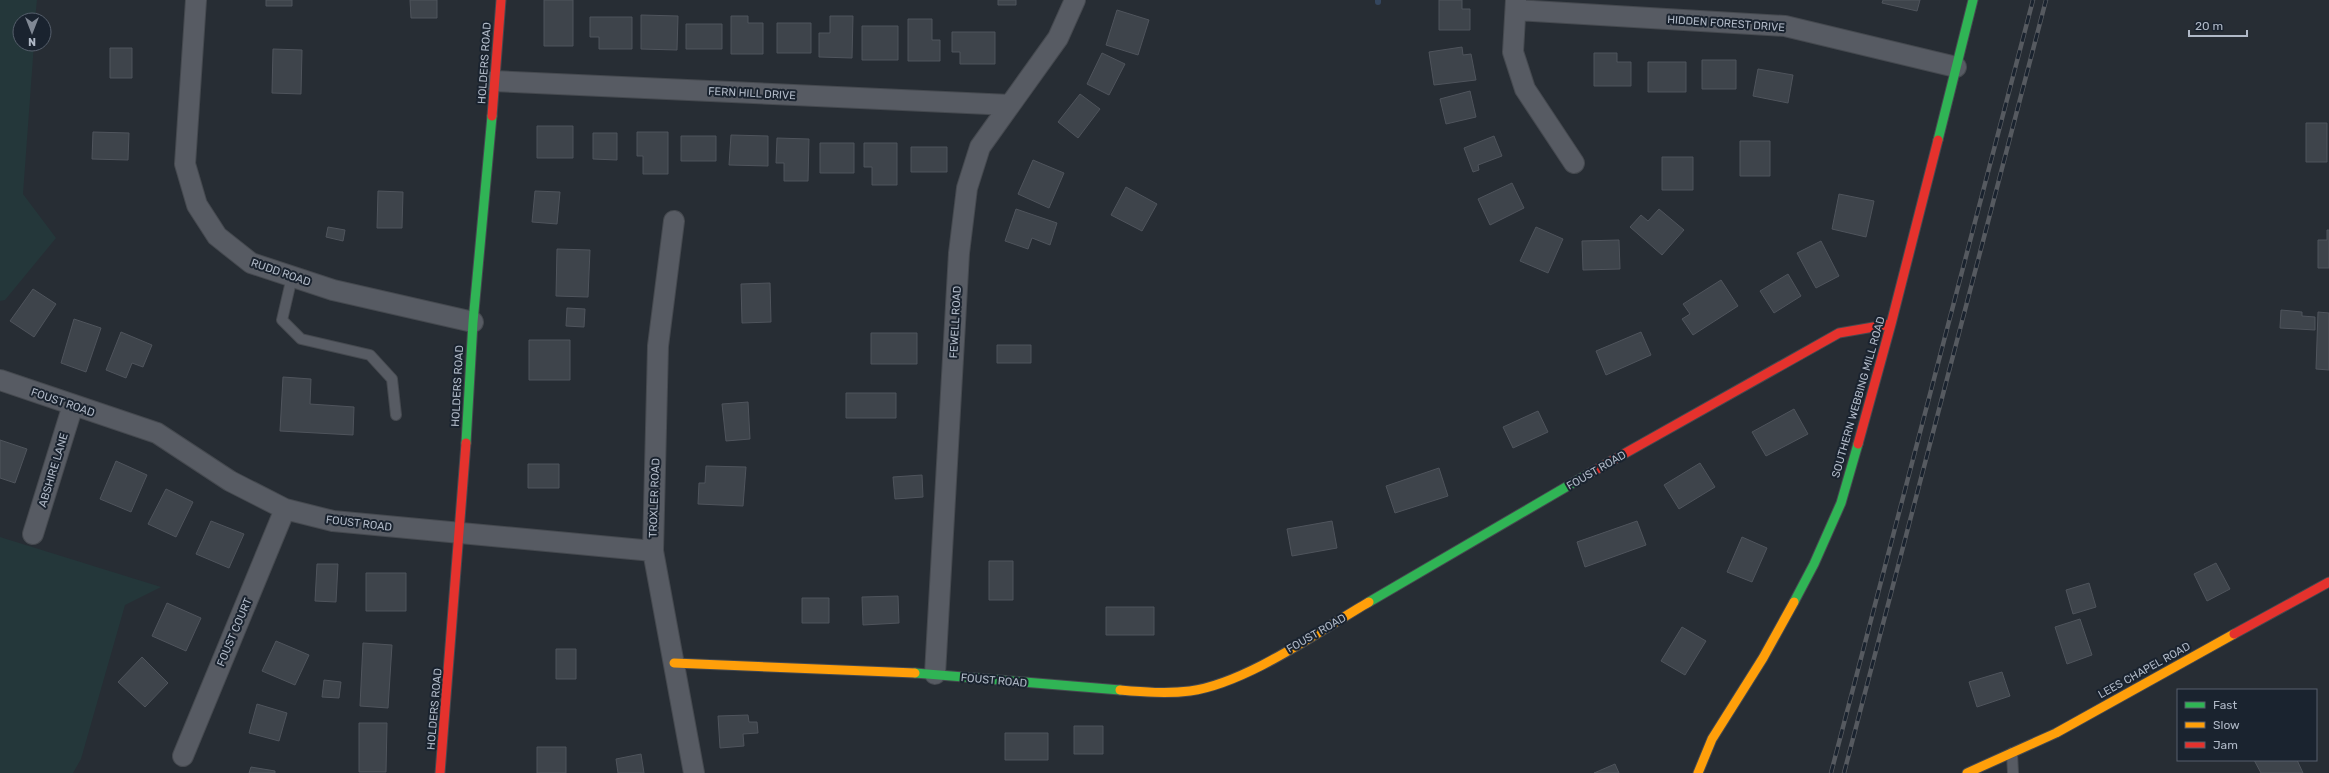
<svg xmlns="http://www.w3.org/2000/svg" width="2329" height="773" font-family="Rubik,sans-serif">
	<rect width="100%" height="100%" fill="#272d34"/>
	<!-- green -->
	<path fill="#24373a" d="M 0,0 L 37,0 L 35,20 L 20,20 L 20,44 L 34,44 L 23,194 L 56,238 L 5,300 L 0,301 Z
		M 0,537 L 161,587 L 125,605 L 81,759 L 73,773 L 0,773 Z"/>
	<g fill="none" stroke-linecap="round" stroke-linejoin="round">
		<!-- stream -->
		<path stroke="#34465e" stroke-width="6" d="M 1378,0 L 1378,2"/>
	</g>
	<!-- building -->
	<path fill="#3e444b" stroke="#4f545c" d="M 266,0 L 292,0 L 292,6 L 266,6 Z
		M 410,0 L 437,0 L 437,18 L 411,18 Z
		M 544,0 L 573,0 L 573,46 L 544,46 Z
		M 998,0 L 1016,0 L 1016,5 L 998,5 Z
		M 1439,0 L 1462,0 L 1462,9 L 1470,9 L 1470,30 L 1439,30 Z
		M 1883,0 L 1920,0 L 1917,11 L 1882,3 Z
		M 1117,10 L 1149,20 L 1138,55 L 1106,45 Z
		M 641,15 L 678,16 L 677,50 L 641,49 Z
		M 731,16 L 748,16 L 748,23 L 763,23 L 763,54 L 731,54 Z
		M 830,16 L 853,16 L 852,58 L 819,57 L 819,33 L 830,33 Z
		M 590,17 L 632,17 L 632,49 L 599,49 L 599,37 L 590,37 Z
		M 908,19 L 932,19 L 932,40 L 940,40 L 940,61 L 908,61 Z
		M 777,23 L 811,23 L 811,53 L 777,53 Z
		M 686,24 L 722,24 L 722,49 L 686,49 Z
		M 862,26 L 898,26 L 898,60 L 862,60 Z
		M 952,32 L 995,32 L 995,64 L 960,64 L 960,52 L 952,52 Z
		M 1462,47 L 1463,55 L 1471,54 L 1476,80 L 1434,85 L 1429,52 Z
		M 110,48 L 132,48 L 132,78 L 110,78 Z
		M 273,49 L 302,50 L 301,94 L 272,93 Z
		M 1102,53 L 1125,64 L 1109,95 L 1087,84 Z
		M 1594,53 L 1617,53 L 1617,62 L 1631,62 L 1631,86 L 1594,86 Z
		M 1702,60 L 1736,60 L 1736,89 L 1702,89 Z
		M 1648,62 L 1686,62 L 1686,92 L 1648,92 Z
		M 1758,69 L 1793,75 L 1788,103 L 1753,96 Z
		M 1470,91 L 1476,117 L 1446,124 L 1440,99 Z
		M 1080,94 L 1100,109 L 1078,138 L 1058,122 Z
		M 2306,123 L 2327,123 L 2327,162 L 2306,162 Z
		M 537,126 L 573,126 L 573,158 L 537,158 Z
		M 93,132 L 129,133 L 128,160 L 92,159 Z
		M 637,132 L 668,132 L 668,174 L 643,174 L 643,156 L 637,156 Z
		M 593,133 L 617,133 L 617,160 L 593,159 Z
		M 731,135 L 768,136 L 768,166 L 729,165 Z
		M 681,136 L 716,136 L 716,161 L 681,161 Z
		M 1494,136 L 1502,156 L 1478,165 L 1479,170 L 1473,172 L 1464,148 Z
		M 777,138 L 809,139 L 808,181 L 784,181 L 784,163 L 776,163 Z
		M 1740,141 L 1770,141 L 1770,176 L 1740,176 Z
		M 820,143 L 854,143 L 854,173 L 820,173 Z
		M 864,143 L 897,143 L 897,185 L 872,185 L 872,167 L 864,167 Z
		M 911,147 L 947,147 L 947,172 L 911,172 Z
		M 1662,157 L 1693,157 L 1693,190 L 1662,190 Z
		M 1033,160 L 1064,173 L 1049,208 L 1018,194 Z
		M 1512,183 L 1524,208 L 1490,225 L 1478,199 Z
		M 1126,187 L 1157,204 L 1142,231 L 1111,215 Z
		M 378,191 L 403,192 L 402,228 L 377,228 Z
		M 535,191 L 560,192 L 557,224 L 532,222 Z
		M 1839,194 L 1874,201 L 1866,237 L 1832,229 Z
		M 1016,209 L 1057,223 L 1050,245 L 1032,238 L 1028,249 L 1005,241 Z
		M 1659,209 L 1684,230 L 1662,255 L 1630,227 L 1641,215 L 1648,221 Z
		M 328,227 L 345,230 L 343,241 L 326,237 Z
		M 1536,227 L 1563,239 L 1548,273 L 1520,261 Z
		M 2327,230 L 2329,230 L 2329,268 L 2318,268 L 2318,240 L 2327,240 Z
		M 1619,240 L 1620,269 L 1583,270 L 1582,241 Z
		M 1821,241 L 1839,276 L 1816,288 L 1797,253 Z
		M 557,249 L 590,250 L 588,297 L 556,296 Z
		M 1788,274 L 1801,296 L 1774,313 L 1760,291 Z
		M 1721,280 L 1738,306 L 1693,335 L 1682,319 L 1690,314 L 1683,304 Z
		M 770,283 L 771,322 L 742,323 L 741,284 Z
		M 33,289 L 56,304 L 34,337 L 10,321 Z
		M 567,308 L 585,309 L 584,327 L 566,326 Z
		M 2281,310 L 2302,312 L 2302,316 L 2315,317 L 2315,330 L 2280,328 Z
		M 2318,312 L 2329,313 L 2329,370 L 2316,369 Z
		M 74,319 L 101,328 L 86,372 L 61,363 Z
		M 121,332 L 152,345 L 143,367 L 132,363 L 126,378 L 106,370 Z
		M 1641,332 L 1651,355 L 1606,375 L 1596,351 Z
		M 871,333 L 917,333 L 917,364 L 871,364 Z
		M 529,340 L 570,340 L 570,380 L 529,380 Z
		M 997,345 L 1031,345 L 1031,363 L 997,363 Z
		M 283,377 L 311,379 L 310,404 L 354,407 L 353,435 L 280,431 Z
		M 846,393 L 896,393 L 896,418 L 846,418 Z
		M 748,402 L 750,439 L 726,441 L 722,404 Z
		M 1794,409 L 1808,434 L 1766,456 L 1752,432 Z
		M 1538,411 L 1548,432 L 1513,448 L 1503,427 Z
		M 0,440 L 27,449 L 15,483 L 0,478 Z
		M 116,461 L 147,475 L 131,512 L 100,499 Z
		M 1700,463 L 1715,487 L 1679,509 L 1664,485 Z
		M 528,464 L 559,464 L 559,488 L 528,488 Z
		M 706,466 L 746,467 L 743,506 L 698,504 L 699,483 L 705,483 Z
		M 1439,468 L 1448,496 L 1395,513 L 1386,486 Z
		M 922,475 L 923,497 L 895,499 L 893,477 Z
		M 166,489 L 193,502 L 176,537 L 148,524 Z
		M 211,521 L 244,534 L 229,568 L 196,554 Z
		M 1332,521 L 1337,548 L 1292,556 L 1287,529 Z
		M 1637,521 L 1646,545 L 1585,567 L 1577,542 Z
		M 1742,537 L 1767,548 L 1752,582 L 1727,572 Z
		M 989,561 L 1013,561 L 1013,600 L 989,600 Z
		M 2216,563 L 2230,589 L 2207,601 L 2194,574 Z
		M 317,564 L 338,564 L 336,602 L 315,601 Z
		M 366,573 L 406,573 L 406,611 L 366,611 Z
		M 2089,583 L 2096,607 L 2073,614 L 2066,590 Z
		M 898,596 L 899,623 L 863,625 L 862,597 Z
		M 802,598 L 829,598 L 829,623 L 802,623 Z
		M 167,603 L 201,618 L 186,651 L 152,636 Z
		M 1106,607 L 1154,607 L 1154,635 L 1106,635 Z
		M 2080,619 L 2092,655 L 2067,664 L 2055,627 Z
		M 1682,627 L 1706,641 L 1685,675 L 1661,661 Z
		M 276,641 L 309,655 L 295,685 L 262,671 Z
		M 363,643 L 392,645 L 388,708 L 360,706 Z
		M 556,649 L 576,649 L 576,679 L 556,679 Z
		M 142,657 L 168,683 L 145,707 L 118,682 Z
		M 2002,672 L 2010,696 L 1977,707 L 1969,682 Z
		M 324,680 L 341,682 L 339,698 L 322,697 Z
		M 257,704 L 287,713 L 279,741 L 249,733 Z
		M 748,715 L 749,722 L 757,722 L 758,733 L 743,734 L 744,746 L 720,748 L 718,716 Z
		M 359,723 L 387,723 L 386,772 L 359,772 Z
		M 1074,726 L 1103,726 L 1103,754 L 1074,754 Z
		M 1005,733 L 1048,733 L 1048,760 L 1005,760 Z
		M 537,747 L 566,747 L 566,773 L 537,773 Z
		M 641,754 L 644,773 L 618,773 L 616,759 Z
		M 2254,760 L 2297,760 L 2303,773 L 2261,773 Z
		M 1615,764 L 1619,773 L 1594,773 Z
		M 251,767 L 275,771 L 275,773 L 249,773 Z"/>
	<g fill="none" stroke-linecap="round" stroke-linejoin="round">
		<!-- lane casing -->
		<g stroke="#45494f" stroke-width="12">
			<path id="lane" d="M 292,277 L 282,320 L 301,339 L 370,355 L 392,379 L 396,415
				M 2012,753 L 2013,773"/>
		</g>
		<!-- street casing -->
		<g stroke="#45494f" stroke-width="22">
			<path id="street" d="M 196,0 L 185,164 L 197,205 L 217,236 L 251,263 L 333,290 L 473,322
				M 1516,0 L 1513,52 L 1525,89 L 1574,163
				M 1516,10 L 1785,26 L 1956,67
				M 494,81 L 1010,105
				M 674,221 L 658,346 L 653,551 L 694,773
				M 0,380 L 157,433 L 230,481 L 285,509 L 333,521 L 653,551
				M 33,534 L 73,405
				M 935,674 L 959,253 L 967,188 L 980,147 L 1058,38 L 1075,0
				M 183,756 L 285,509"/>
		</g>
		<!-- fast casing -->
		<g stroke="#45494f" stroke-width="11">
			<path id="fast" d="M 1938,140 L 1973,0
				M 466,443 L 473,322 L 492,116
				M 1369,602 L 1590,473
				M 1794,602 L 1814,564 L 1841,503 L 1858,444
				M 915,673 L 1120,690"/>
		</g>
		<!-- slow casing -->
		<g stroke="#45494f" stroke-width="11">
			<path id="slow" d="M 674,663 L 915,673
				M 1120,690 C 1143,692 1167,694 1190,691 C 1247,683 1319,631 1369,602
				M 1698,773 L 1712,739 L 1763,658 L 1794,602
				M 1967,773 L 2056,733 L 2234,634"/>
		</g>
		<!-- jam casing -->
		<g stroke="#45494f" stroke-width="11">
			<path id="jam" d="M 492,116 L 501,0
				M 1858,444 L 1891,324 L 1938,140
				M 1590,473 L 1839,333 L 1891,324
				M 2234,634 L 2329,582
				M 440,773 L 466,443"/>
		</g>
		<!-- lane -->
		<use href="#lane" stroke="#575b63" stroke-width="10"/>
		<!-- street -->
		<use href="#street" stroke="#575b63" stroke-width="20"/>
		<!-- fast -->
		<use href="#fast" stroke="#30b455" stroke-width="9"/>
		<!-- slow -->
		<use href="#slow" stroke="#ff9f0a" stroke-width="9"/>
		<!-- jam -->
		<use href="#jam" stroke="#e5322d" stroke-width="9"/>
		<!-- rail casing -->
		<g stroke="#565a60" stroke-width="4.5">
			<path id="rail" d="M 1831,773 L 2033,0
				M 1844,773 L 2046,0"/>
		</g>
		<!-- rail -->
		<use href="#rail" stroke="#1a232f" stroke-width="3" stroke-dasharray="9" stroke-linecap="butt"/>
	</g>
	<g text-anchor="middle" stroke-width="4" stroke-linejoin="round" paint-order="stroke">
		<!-- street labels -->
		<g font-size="11" fill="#b0b9c7" stroke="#1a232f">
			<text transform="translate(1726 23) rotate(4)" y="4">HIDDEN FOREST DRIVE</text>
			<text transform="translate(484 63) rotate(-86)" y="4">HOLDERS ROAD</text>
			<text transform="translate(752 93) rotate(3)" y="4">FERN HILL DRIVE</text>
			<text transform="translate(281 272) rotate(19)" y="4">RUDD ROAD</text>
			<text transform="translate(955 322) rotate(-87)" y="4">FEWELL ROAD</text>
			<text transform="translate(457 386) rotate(-87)" y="4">HOLDERS ROAD</text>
			<text transform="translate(1858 397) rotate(-74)" y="4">SOUTHERN WEBBING MILL ROAD</text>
			<text transform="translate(63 402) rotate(19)" y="4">FOUST ROAD</text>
			<text transform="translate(53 470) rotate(-73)" y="4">ABSHIRE LANE</text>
			<text transform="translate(1596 470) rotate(-30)" y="4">FOUST ROAD</text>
			<text transform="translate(654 498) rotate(-88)" y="4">TROXLER ROAD</text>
			<text transform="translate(359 523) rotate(7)" y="4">FOUST ROAD</text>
			<text transform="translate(234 632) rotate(-67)" y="4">FOUST COURT</text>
			<text transform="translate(1316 633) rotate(-30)" y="4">FOUST ROAD</text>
			<text transform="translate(2144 670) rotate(-29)" y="4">LEES CHAPEL ROAD</text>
			<text transform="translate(994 680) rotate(5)" y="4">FOUST ROAD</text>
			<text transform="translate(434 709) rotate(-85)" y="4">HOLDERS ROAD</text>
		</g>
	</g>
	<!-- legend -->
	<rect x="2177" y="689" width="140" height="72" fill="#1a232f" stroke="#565f6c"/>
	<rect x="2185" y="702" width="20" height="6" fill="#30b455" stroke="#565f6c"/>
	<text x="2213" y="709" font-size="12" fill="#b0b9c7">Fast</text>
	<rect x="2185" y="722" width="20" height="6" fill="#ff9f0a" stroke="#565f6c"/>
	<text x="2213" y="729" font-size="12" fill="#b0b9c7">Slow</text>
	<rect x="2185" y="742" width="20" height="6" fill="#e5322d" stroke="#565f6c"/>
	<text x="2213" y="749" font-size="12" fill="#b0b9c7">Jam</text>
	<!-- north arrow -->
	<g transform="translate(32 32) rotate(180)"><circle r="19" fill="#1a232f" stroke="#565f6c"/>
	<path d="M0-3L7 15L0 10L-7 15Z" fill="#808894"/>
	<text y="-6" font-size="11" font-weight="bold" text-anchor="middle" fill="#b0b9c7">N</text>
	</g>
	<!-- scale -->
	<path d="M2189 30v6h58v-6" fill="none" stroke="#b0b9c7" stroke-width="2"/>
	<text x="2195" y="30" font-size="12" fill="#b0b9c7" stroke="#1a232f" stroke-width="3" paint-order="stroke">20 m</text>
</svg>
